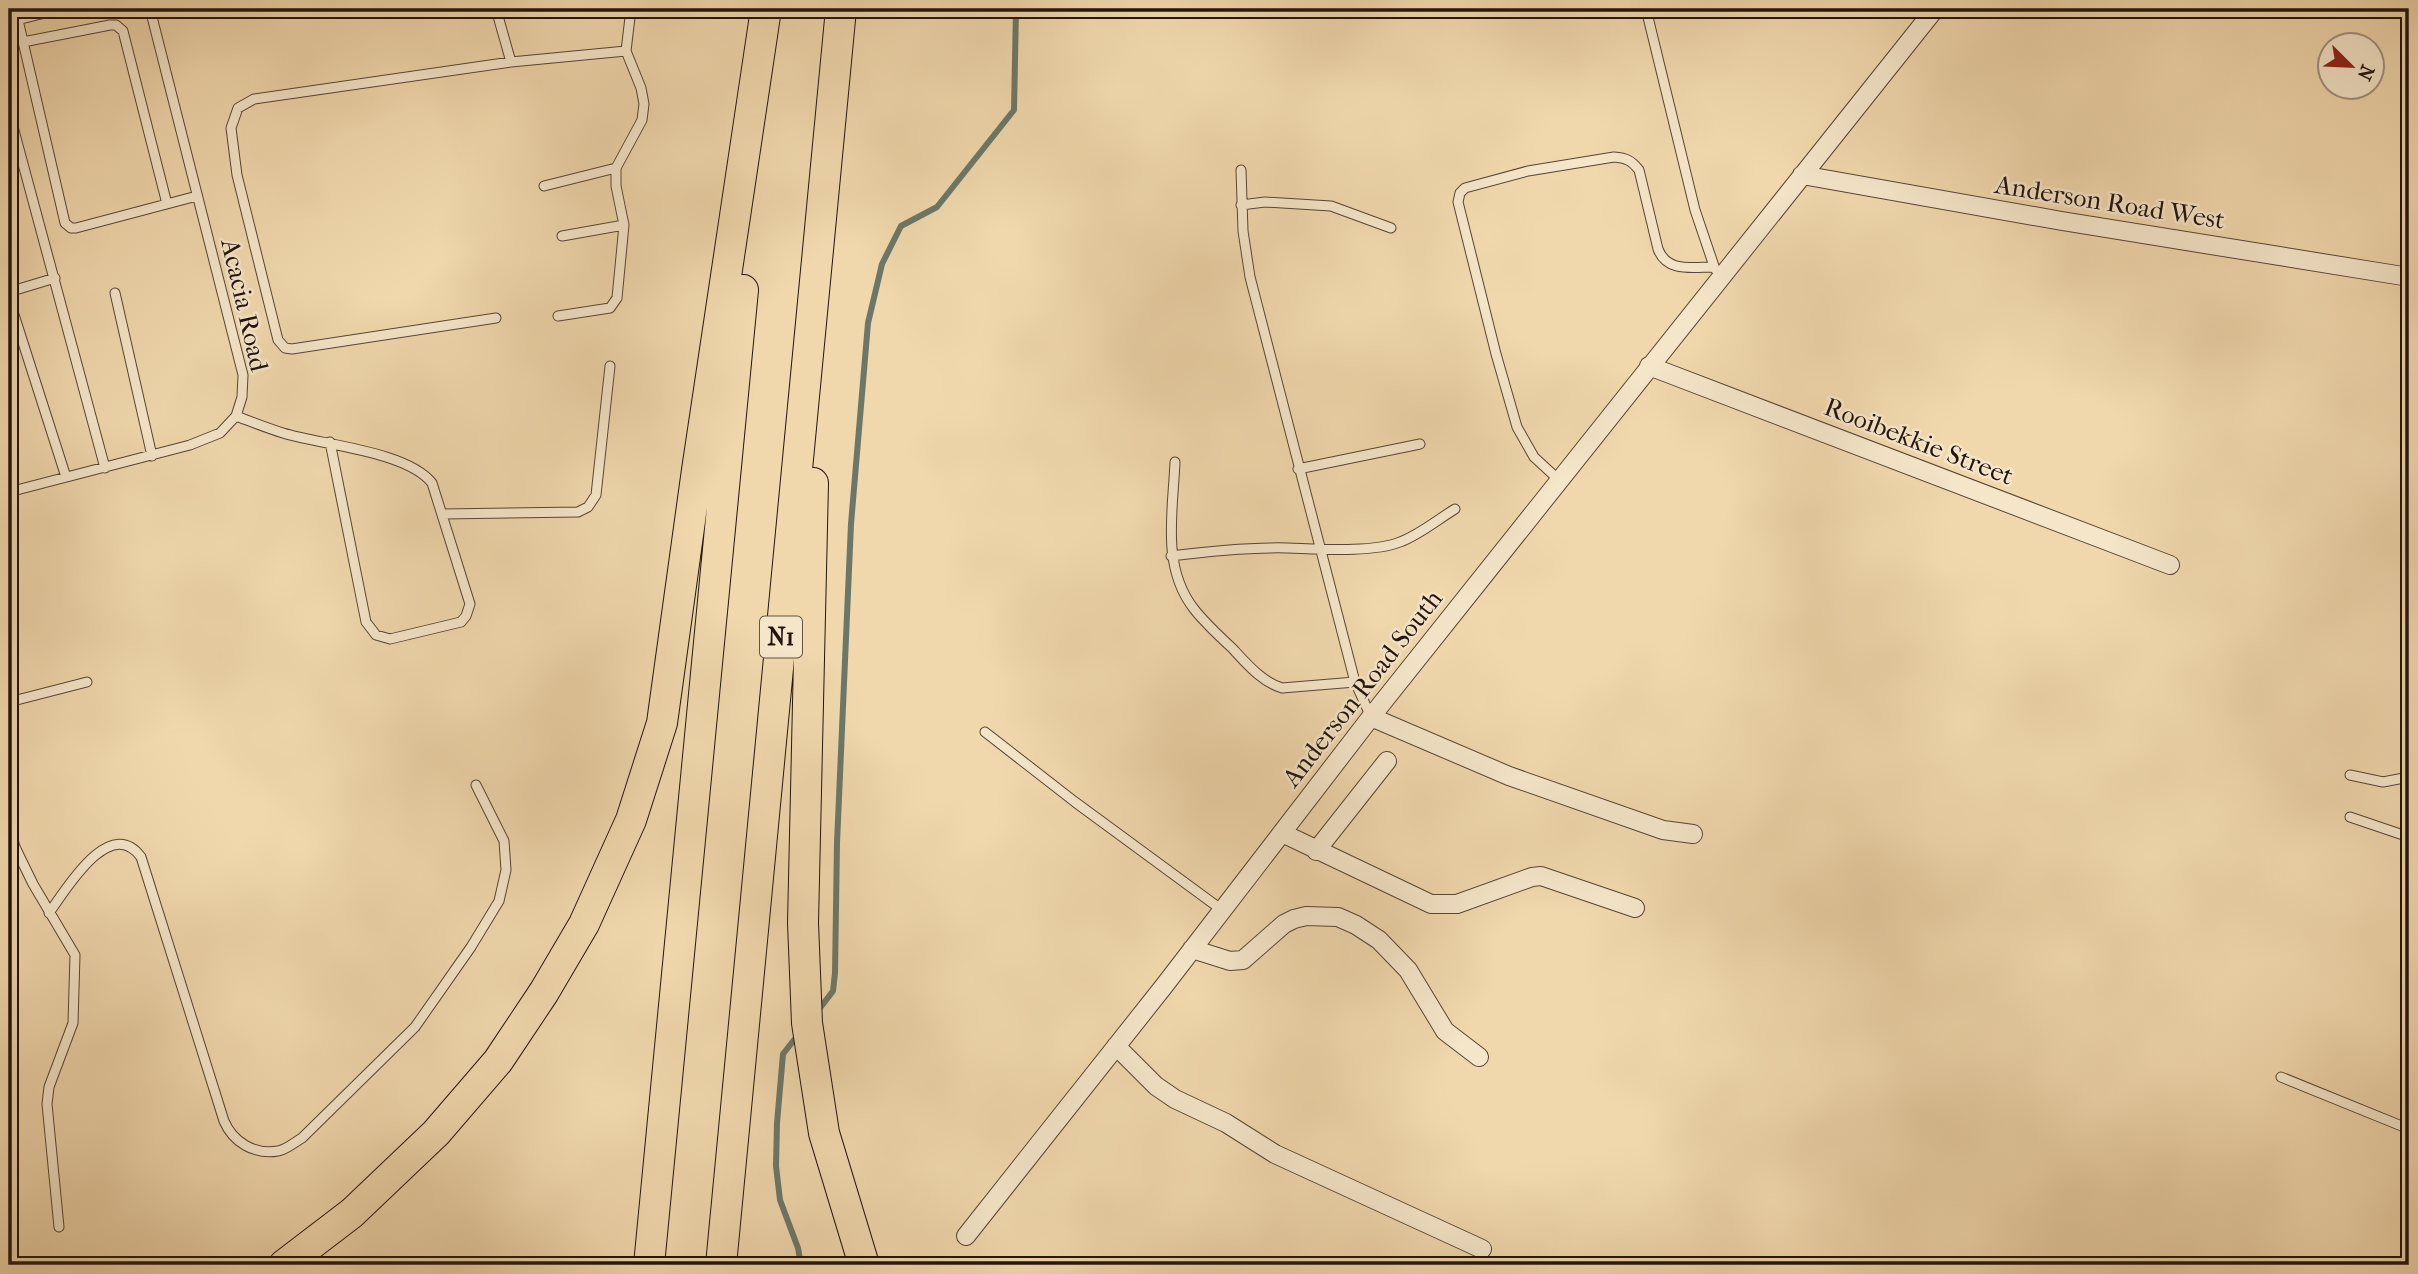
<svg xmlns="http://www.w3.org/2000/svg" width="2418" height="1274" font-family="'IM FELL French Canon',serif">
	<rect width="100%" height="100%" fill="#f0d7ac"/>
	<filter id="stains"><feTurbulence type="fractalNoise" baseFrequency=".00286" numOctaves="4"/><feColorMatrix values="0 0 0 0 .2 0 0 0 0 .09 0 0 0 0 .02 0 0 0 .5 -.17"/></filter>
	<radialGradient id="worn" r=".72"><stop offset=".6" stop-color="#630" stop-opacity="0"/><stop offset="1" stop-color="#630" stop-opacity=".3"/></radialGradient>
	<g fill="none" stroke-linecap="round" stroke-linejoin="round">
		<!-- stream -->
		<path stroke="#6b7869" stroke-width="6" d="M 820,1008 L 833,991 L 835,973 L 837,843 L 851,524 L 868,323 L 882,264 L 901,226 L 937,207 L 1014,110 L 1016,9
			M 794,1040 L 783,1054 L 777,1123 L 776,1166 L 780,1200 L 798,1248 L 801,1265"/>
		<!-- lane casing -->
		<g stroke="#564536" stroke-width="11">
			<path id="lane" d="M 496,9 L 511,62
				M 1646,9 L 1695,210 L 1715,269
				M 18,20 L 65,223 L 71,228 L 76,228 L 197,196
				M 9,22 L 61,9
				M 23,42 L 110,25 L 116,25 L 123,31 L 167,204
				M 9,112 L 105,468
				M 1241,170 L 1243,231 L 1250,277 L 1355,682 L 1371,717
				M 544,186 L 616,168
				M 1241,205 L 1265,202 L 1331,206 L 1391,228
				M 562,236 L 624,225
				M 55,278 L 12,291 L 9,299 L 66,477
				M 115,293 L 152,456
				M 558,316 L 610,308 L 617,298 L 624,225 L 616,186 L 616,168 L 642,120 L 644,104 L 641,88 L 626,51 L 631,9
				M 496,318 L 292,349 L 285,348 L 278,340 L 237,175 L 231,128 L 238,108 L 254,99 L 511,62 L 626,51
				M 236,416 C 252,422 267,428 283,433 C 322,445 407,451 432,483 L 470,604 L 466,616 L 461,622 L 390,639 L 376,635 L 366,622 L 330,442
				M 1175,462 C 1173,511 1161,567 1194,609 C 1205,623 1219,636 1232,648 C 1246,663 1262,682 1282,688 L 1355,682
				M 1298,469 L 1420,444
				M 1560,481 L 1534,457 L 1517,427 L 1496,354 L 1458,202 L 1460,193 L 1465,188 L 1528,171 L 1614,157 C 1626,158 1631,160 1639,170 L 1658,249 C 1667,273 1693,267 1714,267
				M 9,492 L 190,445 L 220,433 L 236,416 L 242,397 L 243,375 L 150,9
				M 442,514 L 578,512 L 588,507 L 596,495 L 610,366
				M 1171,556 C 1210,551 1249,547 1288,548 C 1319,549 1372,553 1400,542 C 1419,535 1437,520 1455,509
				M 9,702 L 87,682
				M 985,732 L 1075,802 L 1222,910
				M 2350,775 L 2383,782 L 2409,777
				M 2350,817 L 2409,837
				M 9,825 L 15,847 L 33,884 L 75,955 L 73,1023 L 49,1087 L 47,1104 L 59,1227
				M 49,913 C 65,891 110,814 141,857 L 224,1121 C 233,1142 254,1155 278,1151 C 286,1150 295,1142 302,1138 L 415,1027 L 471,947 L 499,901 L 506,870 L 504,841 L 476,785
				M 2281,1077 L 2409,1129"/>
		</g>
		<!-- street casing -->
		<g stroke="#564536" stroke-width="20">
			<path id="street" d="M 1802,175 L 2062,221 L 2409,277
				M 1649,366 L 2170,565
				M 1371,717 L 1509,776 L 1663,830 L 1693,834
				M 1282,833 L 1431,904 L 1457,904 L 1532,877 L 1541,876 L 1635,908
				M 1316,851 L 1387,761
				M 1192,949 L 1230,961 L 1243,960 L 1284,924 L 1294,919 L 1306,916 L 1338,917 L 1356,925 L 1379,940 L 1408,970 L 1445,1031 L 1479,1057
				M 1116,1046 L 1156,1086 L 1175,1099 L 1226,1123 L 1275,1154 L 1482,1249
				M 966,1236 L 1164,986 L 1371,717 L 1935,9"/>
		</g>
		<!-- highway casing -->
		<g stroke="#22140f" stroke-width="32">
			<path id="highway" d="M 813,483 L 803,923 L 807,1023 L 824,1133 L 864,1265
				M 284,1265 L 352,1213 L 436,1133 L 498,1061 L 544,992 L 584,924 L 631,820 L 662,723 L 697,470 L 766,9
				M 649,1265 L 743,290
				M 721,1265 L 841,9"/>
		</g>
		<!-- lane -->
		<use href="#lane" stroke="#f5e5c9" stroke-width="9"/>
		<!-- street -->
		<use href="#street" stroke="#f5e5c9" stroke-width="18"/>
		<!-- highway -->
		<use href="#highway" stroke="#f0d7ac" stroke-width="30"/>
	</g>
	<g text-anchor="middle" stroke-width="5" stroke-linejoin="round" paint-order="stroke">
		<!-- shield labels -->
		<rect fill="#f5e5c9" stroke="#615347" stroke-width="2" x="760" y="616.5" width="42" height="41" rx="5"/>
		<g font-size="24" font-weight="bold" fill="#22140f">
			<text x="781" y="645">N1</text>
		</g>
		<!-- street labels -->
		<g font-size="26" fill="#22140f" stroke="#f5e5c9">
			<text transform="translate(2110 202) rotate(9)" y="9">Anderson Road West</text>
			<text transform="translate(245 305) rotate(77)" y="9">Acacia Road</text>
			<text transform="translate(1919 441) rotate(21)" y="9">Rooibekkie Street</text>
			<text transform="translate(1362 688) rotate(-52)" y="9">Anderson Road South</text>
		</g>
	</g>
	<!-- margin -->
	<rect width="2418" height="1274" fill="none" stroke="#f0d7ac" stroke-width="35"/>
	<rect x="10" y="10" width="2397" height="1253" fill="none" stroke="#22140f" stroke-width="3.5"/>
	<rect x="18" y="18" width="2383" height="1239" fill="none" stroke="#22140f" stroke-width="2"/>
	<!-- north arrow -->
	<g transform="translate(2351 66) rotate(114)"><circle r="33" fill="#f5e5c9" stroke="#a1917f" stroke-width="2"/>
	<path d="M0-5L12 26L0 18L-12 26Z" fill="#8f2418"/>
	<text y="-10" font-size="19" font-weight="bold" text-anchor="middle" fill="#22140f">N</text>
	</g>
	<rect width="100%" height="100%" filter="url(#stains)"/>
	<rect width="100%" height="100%" fill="url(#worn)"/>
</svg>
